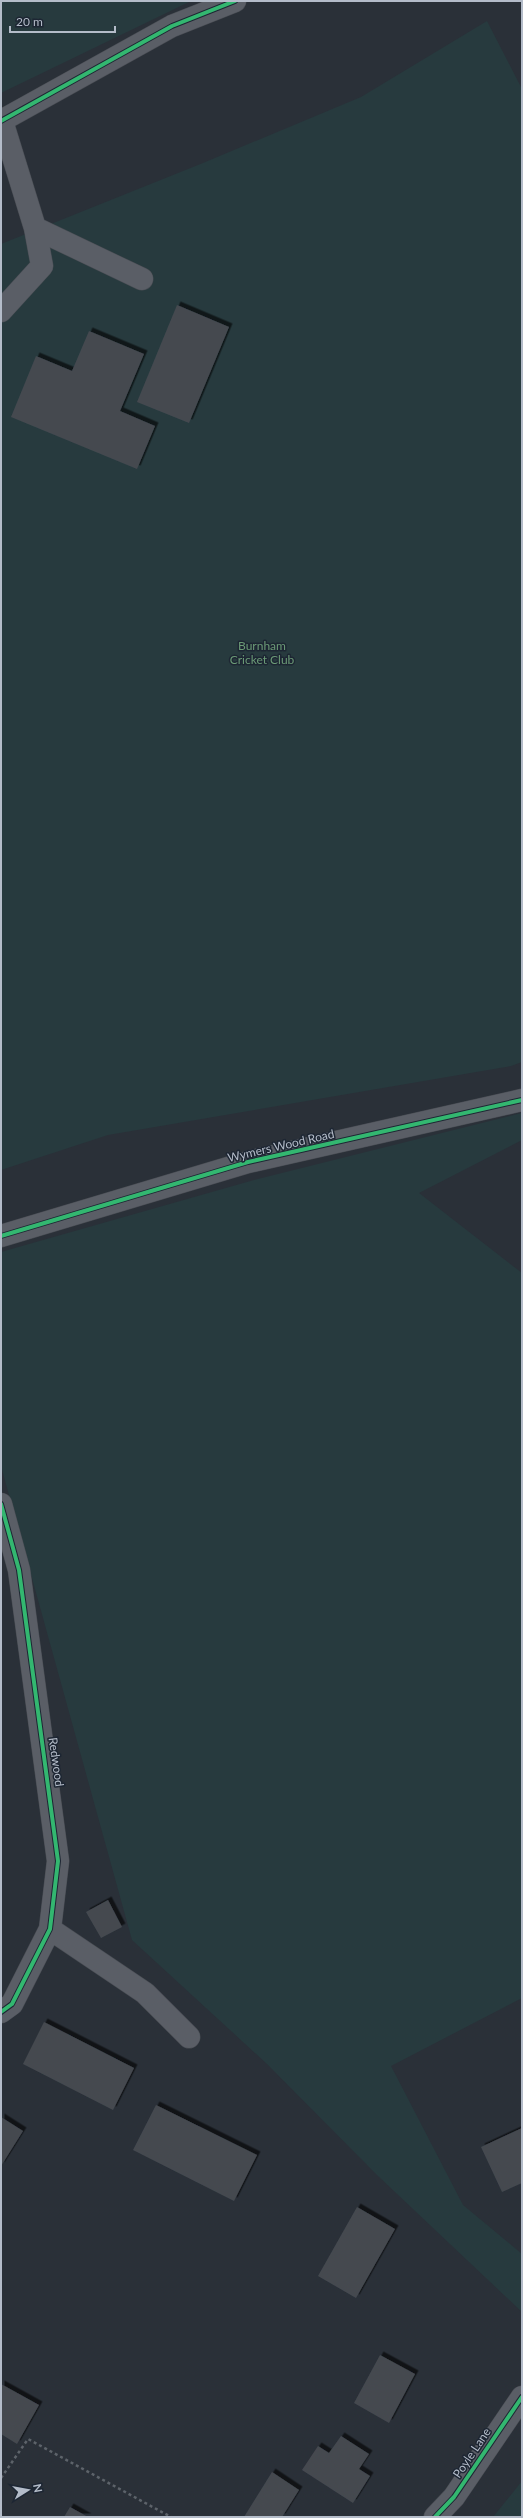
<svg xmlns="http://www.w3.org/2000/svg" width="523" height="2518" font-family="Lato,sans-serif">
	<defs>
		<filter id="shadow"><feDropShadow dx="3.5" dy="-3.5" stdDeviation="0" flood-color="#0009"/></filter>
	</defs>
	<rect width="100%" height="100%" fill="#2a3038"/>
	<!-- green -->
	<path fill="#273a3e" d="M 1,1 L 191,1 L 1,93 Z
		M 487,21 L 522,89 L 522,1062 L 511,1066 L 108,1135 L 1,1170 L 1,244 L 203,163 L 361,97 Z
		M 522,1113 L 522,1140 L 419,1193 L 522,1273 L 522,1998 L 391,2066 L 463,2205 L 522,2254 L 522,2312 L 377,2175 L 267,2064 L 132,1940 L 1,1466 L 1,1252 L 254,1180 Z
		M 522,2481 L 522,2517 L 493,2517 Z"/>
	<!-- building -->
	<path fill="#444950" filter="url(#shadow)" d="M 177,305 L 229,327 L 189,423 L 137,402 Z
		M 89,331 L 144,354 L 120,411 L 155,426 L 137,469 L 11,417 L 36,356 L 72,371 Z
		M 108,1900 L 122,1927 L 101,1938 L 86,1912 Z
		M 44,2022 L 134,2068 L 113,2110 L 23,2064 Z
		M 156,2105 L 257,2155 L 234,2201 L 133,2150 Z
		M 1,2117 L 23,2131 L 1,2166 Z
		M 522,2128 L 522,2183 L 502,2192 L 481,2147 Z
		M 357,2207 L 395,2229 L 356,2298 L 318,2276 Z
		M 380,2355 L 415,2374 L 389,2423 L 354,2403 Z
		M 1,2384 L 39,2405 L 17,2444 L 1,2434 Z
		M 341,2436 L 369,2454 L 359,2469 L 370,2476 L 353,2503 L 302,2470 L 318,2446 L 329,2453 Z
		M 272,2472 L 299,2490 L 282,2517 L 244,2517 Z
		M 70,2507 L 88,2517 L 64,2517 Z"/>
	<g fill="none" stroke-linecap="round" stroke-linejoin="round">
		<!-- minor casing -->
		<g stroke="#484c53" stroke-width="23">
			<path id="minor" d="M 1,121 L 172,26 L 235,1
				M 2,121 L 35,228 L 142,279
				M 1,311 L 42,266 L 35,228
				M 1,1236 L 248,1162 L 522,1100
				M 1,1504 L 19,1570 L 58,1861 L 50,1929 L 12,2004 L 1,2012
				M 50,1929 L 145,1993 L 189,2037
				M 435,2517 L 454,2497 L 522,2397"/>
		</g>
		<!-- path -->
		<path stroke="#5d636a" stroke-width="2.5" stroke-dasharray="3 3" stroke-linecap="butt" d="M 1,2478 L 28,2439 L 171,2517"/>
		<!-- minor -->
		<use href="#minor" stroke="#5a5e66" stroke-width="22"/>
		<!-- cycleway casing -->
		<g stroke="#1d2633" stroke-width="6">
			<path id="cycleway" d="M 1,121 L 172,26 L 235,1
				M 1,1236 L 248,1162 L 522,1100
				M 1,1504 L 19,1570 L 58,1861 L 50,1929 L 12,2004 L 1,2012
				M 435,2517 L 454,2497 L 522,2397"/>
		</g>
		<!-- cycleway -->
		<use href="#cycleway" stroke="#33b770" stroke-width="4"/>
	</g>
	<g text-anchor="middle" stroke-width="3" stroke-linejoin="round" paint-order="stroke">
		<!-- park labels -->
		<g font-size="12" fill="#6b9a76" stroke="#1d2633">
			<text x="262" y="650">Burnham<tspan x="262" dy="14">Cricket Club</tspan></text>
		</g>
		<!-- street labels -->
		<g font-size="12" fill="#b4bcc9" stroke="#1d2633">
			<text transform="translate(281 1146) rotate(-13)" y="4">Wymers Wood Road</text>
			<text transform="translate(56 1762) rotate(82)" y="4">Redwood</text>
			<text transform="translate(472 2453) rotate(-56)" y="4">Poyle Lane</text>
		</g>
	</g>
	<!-- border -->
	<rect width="523" height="2518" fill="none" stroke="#b4bcc9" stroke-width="4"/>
	<!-- north arrow -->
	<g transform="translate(28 2490) rotate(79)" stroke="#1d2633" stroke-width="3" paint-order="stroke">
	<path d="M0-3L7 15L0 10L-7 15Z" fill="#b4bcc9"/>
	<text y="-6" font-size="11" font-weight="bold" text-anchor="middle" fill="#b4bcc9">N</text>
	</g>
	<!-- scale -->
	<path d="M10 26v6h105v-6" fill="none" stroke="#b4bcc9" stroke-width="2"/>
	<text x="16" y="26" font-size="12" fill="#b4bcc9" stroke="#1d2633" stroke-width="3" paint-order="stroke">20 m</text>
</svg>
